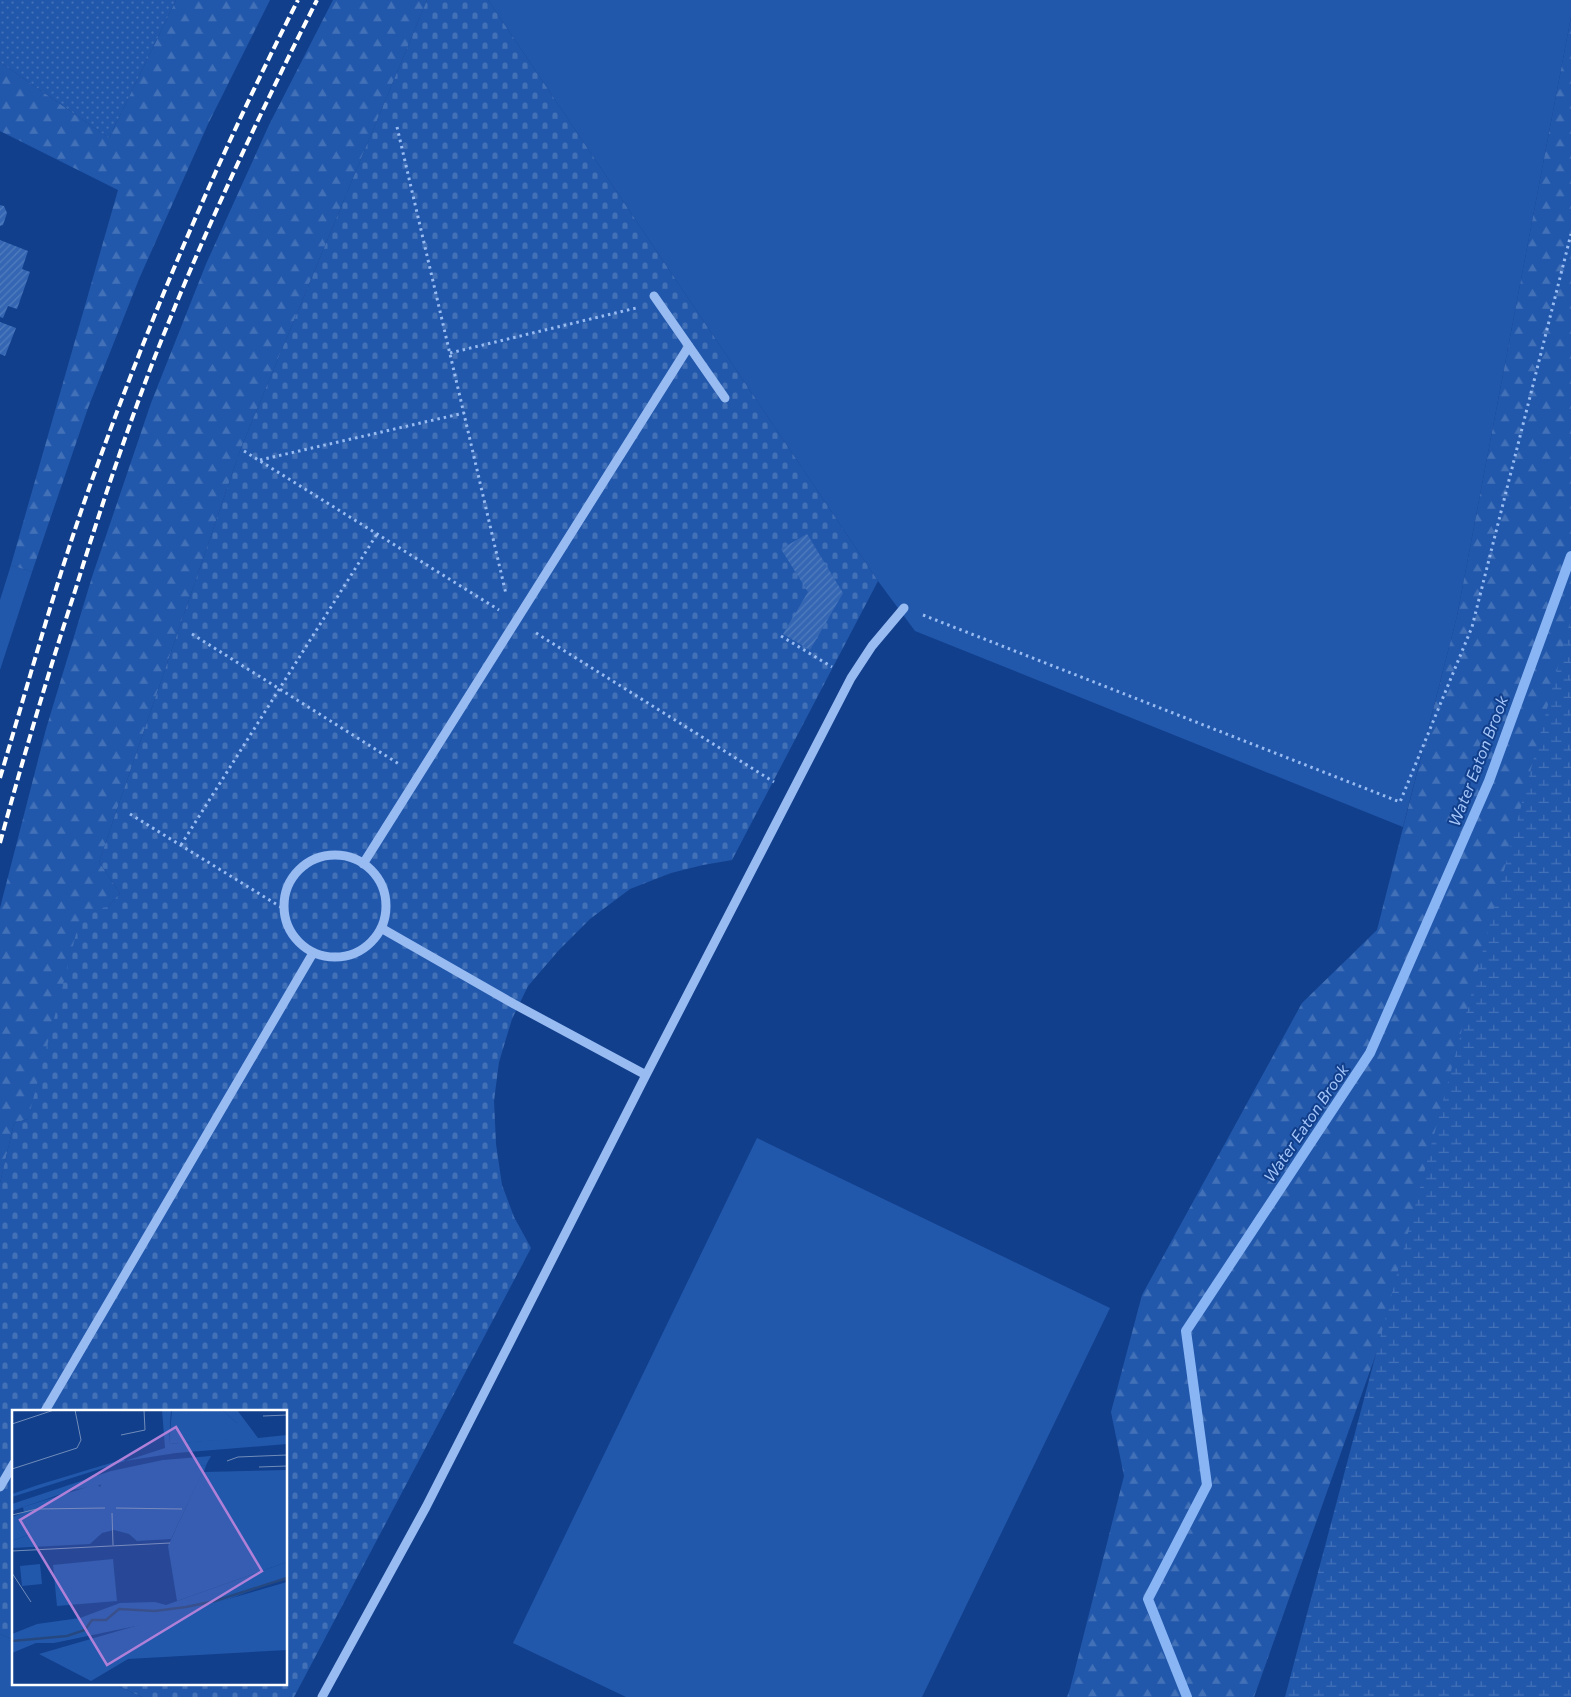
<svg xmlns="http://www.w3.org/2000/svg" width="1571" height="1697" font-family="Commissioner,sans-serif">
	<defs>
		<pattern id="forest-firs" width="22" height="20" patternUnits="userSpaceOnUse" patternTransform="scale(1.25)"><rect width="22" height="20" fill="#2258ab"/><path d="M5 1l3.5 6h-7zM16 11l3.5 6h-7z" fill="#4371b8"/></pattern>
		<pattern id="wetland-marsh" width="20" height="14" patternUnits="userSpaceOnUse" patternTransform="scale(1.25)"><rect width="20" height="14" fill="#2258ab"/><path d="M1 5h8M5 5V1M11 12h8M15 12V8" fill="none" stroke="#4371b8"/></pattern>
		<pattern id="cemetery-stones" width="16" height="16" patternUnits="userSpaceOnUse" patternTransform="scale(1.25)"><rect width="16" height="16" fill="#2258ab"/><path d="M2 7V4a2 2 0 0 1 4 0v3zM10 15v-3a2 2 0 0 1 4 0v3z" fill="#4371b8"/></pattern>
		<pattern id="park-dots" width="8" height="8" patternUnits="userSpaceOnUse" patternTransform="scale(1.25)"><rect width="8" height="8" fill="#2258ab"/><path d="M2 2h.1M6 6h.1" fill="none" stroke="#4371b8" stroke-width="1.8" stroke-linecap="round"/></pattern>
		<pattern id="building-hatch" width="6" height="6" patternUnits="userSpaceOnUse" patternTransform="scale(1.25)"><rect width="6" height="6" fill="#3466b3"/><path d="M-1 1l2-2M0 6l6-6M5 7l2-2" fill="none" stroke="#527dbe"/></pattern>
	</defs>
	<rect width="100%" height="100%" fill="#113f8c"/>
	<!-- green -->
	<path fill="#2258ab" d="M 488,0 L 1571,0 L 1571,17 L 1457,616 L 1403,827 L 915,631 L 878,581 Z
		M 11,565 L 32,572 L 0,670 L 0,600 Z
		M 757,1138 L 1110,1308 L 922,1697 L 626,1697 L 513,1643 Z
		M 0,1634 L 14,1640 L 14,1683 L 112,1683 L 142,1697 L 0,1697 Z"/>
	<!-- forest -->
	<path fill="url(#forest-firs)" d="M 176,0 L 270,0 L 208,124 L 139,279 L 88,408 L 32,572 L 11,565 L 118,190 L 0,131 L 0,62 L 109,138 Z
		M 333,0 L 427,0 L 241,448 L 99,862 L 120,893 L 108,907 L 28,1119 L 14,1123 L 0,1183 L 0,908 L 46,729 L 92,577 L 151,403 L 206,264 L 269,125 Z
		M 1571,17 L 1571,763 L 1556,848 L 1254,1697 L 1067,1697 L 1070,1689 L 1124,1476 L 1111,1412 L 1142,1295 L 1302,1003 L 1377,930 L 1457,616 Z"/>
	<!-- wetland -->
	<path fill="url(#wetland-marsh)" d="M 1571,618 L 1571,1697 L 1285,1697 Z"/>
	<!-- cemetery -->
	<path fill="url(#cemetery-stones)" d="M 427,0 L 488,0 L 878,581 L 732,860 L 703,865 L 671,873 L 630,889 L 590,919 L 559,950 L 528,986 L 512,1019 L 499,1062 L 494,1101 L 496,1144 L 502,1185 L 514,1217 L 531,1248 L 294,1697 L 142,1697 L 112,1683 L 286,1683 L 286,1411 L 14,1411 L 14,1640 L 0,1634 L 0,1183 L 14,1123 L 28,1119 L 82,911 L 108,907 L 120,893 L 99,862 L 241,448 Z"/>
	<!-- park -->
	<path fill="url(#park-dots)" d="M 0,0 L 176,0 L 109,138 L 0,62 Z"/>
	<g fill="none" stroke-linecap="round" stroke-linejoin="round">
		<!-- stream -->
		<path stroke="#89b5f5" stroke-width="10" d="M 1187,1697 L 1148,1599 L 1207,1485 L 1186,1331 L 1370,1053 L 1489,781 L 1571,556"/>
	</g>
	<!-- building -->
	<path fill="url(#building-hatch)" d="M 0,205 L 4,206 L 7,213 L 3,225 L 0,226 Z
		M 0,240 L 28,251 L 22,269 L 30,272 L 17,309 L 8,306 L 3,318 L 0,317 Z
		M 0,322 L 16,328 L 5,356 L 0,354 Z
		M 807,534 L 843,593 L 810,650 L 783,634 L 808,592 L 781,549 Z"/>
	<g fill="none" stroke-linecap="round" stroke-linejoin="round">
		<!-- path -->
		<path stroke="#98bbf2" stroke-width="3" stroke-dasharray="2.5 4" stroke-linecap="butt" d="M 397,127 L 506,594
			M 450,353 L 636,308
			M 244,451 L 499,610
			M 260,460 L 464,413
			M 923,615 L 1400,802 L 1472,627 L 1571,234
			M 536,633 L 774,782
			M 192,634 L 399,764
			M 781,636 L 832,667
			M 130,814 L 284,909
			M 181,845 L 377,534"/>
		<!-- minor -->
		<path stroke="#98bbf2" stroke-width="9" d="M 654,296 L 725,398
			M284 906a51 51 0 1 1 102 0a51 51 0 1 1-102 0Z
			M 363,864 L 689,346
			M 381,928 L 514,1004 L 646,1075
			M 45,1411 L 313,953
			M 0,1487 L 14,1463
			M 322,1697 L 426,1507 L 646,1075 L 851,678 L 872,646 L 904,608"/>
		<!-- rail -->
		<path stroke="#fff" stroke-width="4" stroke-dasharray="9 4" stroke-linecap="butt" d="M 0,778 C 28,684 54,589 86,497 C 146,327 216,161 298,0
			M 0,843 C 23,758 48,674 75,591 C 99,513 125,435 154,359 C 202,236 258,117 317,0"/>
	</g>
	<g text-anchor="middle" stroke-width="4" stroke-linejoin="round" paint-order="stroke">
		<!-- water labels -->
		<g font-size="16" font-style="italic" fill="#a4c5f9" stroke="#113f8c">
			<text transform="translate(1478 761) rotate(-69)" y="6">Water Eaton Brook</text>
			<text transform="translate(1306 1123) rotate(-56)" y="6">Water Eaton Brook</text>
		</g>
	</g>
	<!-- overview -->
	<g transform="translate(12 1410)">
		<rect width="275" height="275" fill="#113f8c"/>
		<path d="M 112,49 L 113,51 L 0,87 L 0,84 L 26,75 ZM 195,52 L 192,62 L 275,60 L 275,152 L 165,191 L 156,136 ZM 13,102 L 16,125 L 0,131 L 0,107 ZM 101,149 L 105,191 L 45,196 L 41,155 ZM 28,154 L 30,174 L 10,176 L 8,156 Z" fill="#2258ab"/>
		<path d="M 150,0 L 159,0 L 157,34 L 202,30 L 225,13 L 210,0 L 225,0 L 246,28 L 275,25 L 275,34 L 164,43 L 113,51 L 153,38 ZM 199,46 L 194,55 L 61,80 L 0,101 L 0,94 L 99,61 L 151,50 ZM 275,152 L 275,167 L 172,206 L 42,233 L 24,233 L 0,243 L 0,224 L 25,214 L 68,208 L 108,193 L 143,192 L 154,195 Z" fill="#2258ab"/>
		<path d="M 275,172 L 275,240 L 116,249 L 79,271 L 27,244 Z" fill="#2258ab"/>
		<path d="M 194,55 L 159,129 L 125,131 L 117,124 L 102,120 L 90,123 L 78,134 L 0,138 L 0,131 L 16,125 L 11,97 L 85,74 L 88,77 L 90,73 L 136,64 Z" fill="#2258ab"/>
		<path d="M 160,0 L 210,0 L 225,13 L 234,28 L 157,34 Z" fill="#2258ab"/>
		<path fill="none" stroke="#264881" stroke-width="2.5" d="M 0,231 L 55,226 L 73,220 L 80,210 L 94,210 L 107,199 L 143,201 L 174,197 L 203,191 L 275,168"/>
		<path fill="none" stroke="#708cba" stroke-width="1" d="M 251,6 L 275,5M 0,14 L 42,0M 109,25 L 133,20 L 132,0M 215,51 L 226,47 L 275,45M 247,57 L 275,56M 0,59 L 65,38 L 69,30 L 63,0M 104,98 L 170,99M 100,103 L 101,135M 0,105 L 25,99 L 93,98M 0,141 L 158,133M 0,163 L 19,192"/>
		<path fill="#b080d9" fill-opacity="0.15" stroke="#b080d9" stroke-width="2.5" d="M 164,17 L 250,161 L 95,255 L 8,110 Z"/>
		<rect width="275" height="275" fill="none" stroke="#fff" stroke-width="2.5"/>
	</g>
</svg>
